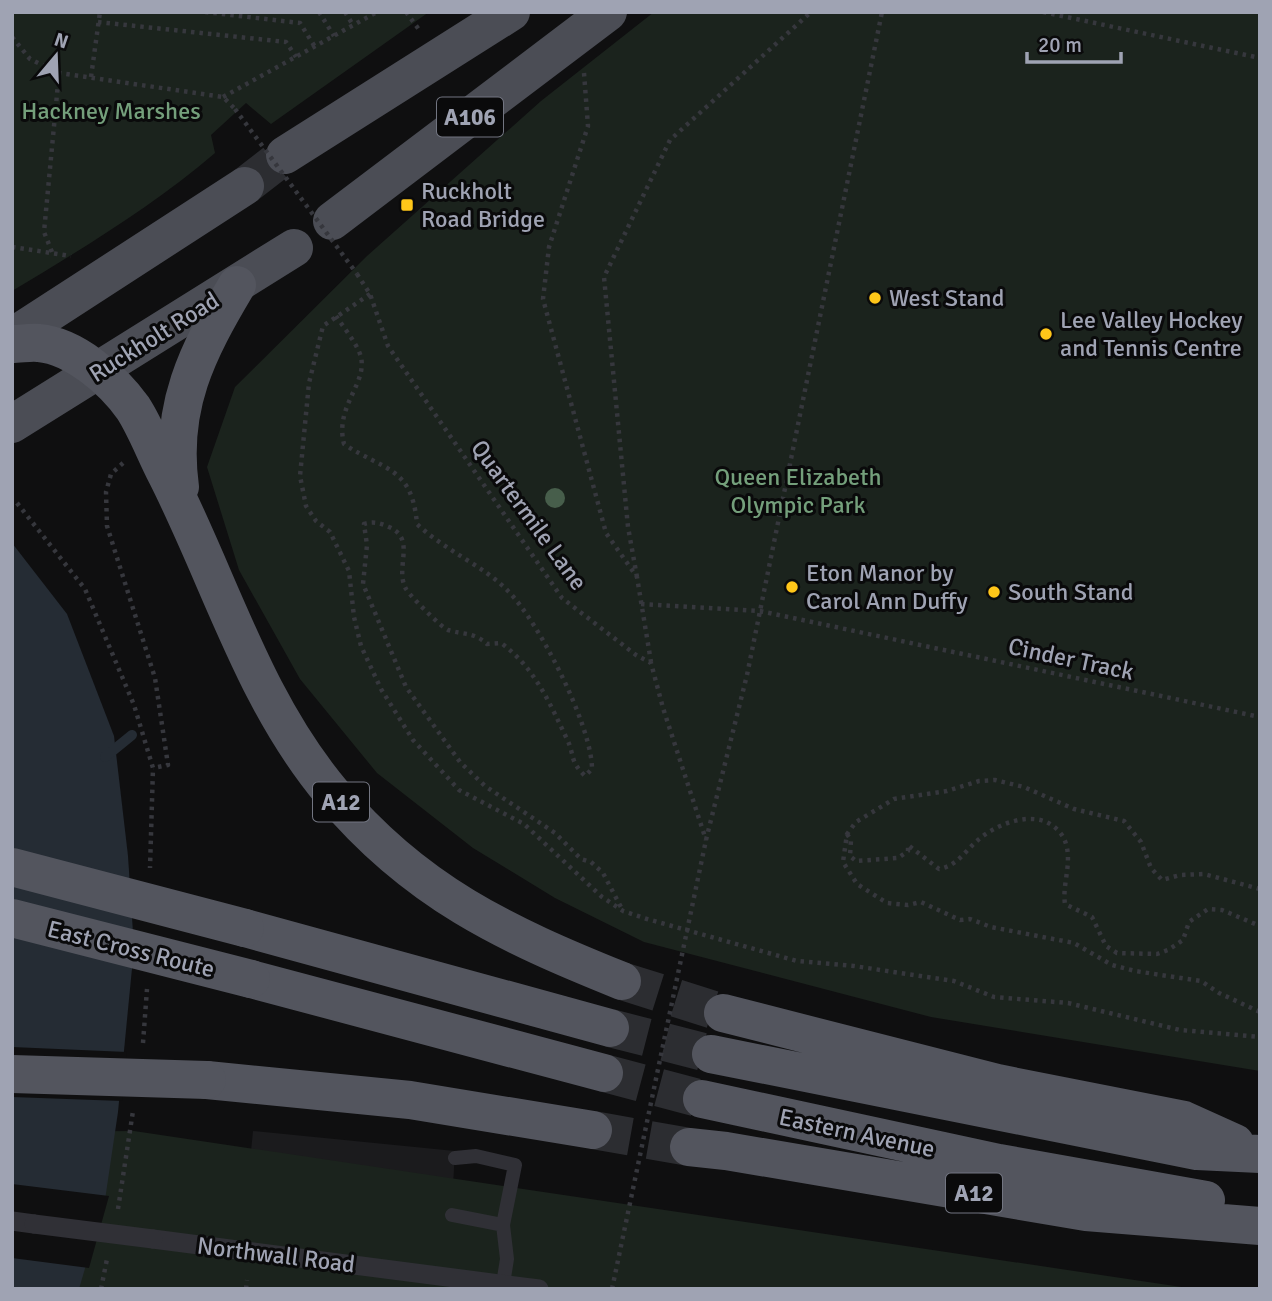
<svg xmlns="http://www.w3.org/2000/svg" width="1272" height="1301" font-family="Signika,sans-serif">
	<rect width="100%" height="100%" fill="#0f0f10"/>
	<!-- built -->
	<path fill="#1b1b1d" d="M 253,1131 L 455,1151 L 450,1238 L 248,1182 Z"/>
	<!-- green -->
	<path fill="#1b231d" d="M 12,12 L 429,12 L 271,124 L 246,103 L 211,135 L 215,153 C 153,206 82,249 12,291 Z
		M 654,12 L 1260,12 L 1260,1071 L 931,1017 L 644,942 L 555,898 L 473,848 L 377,773 L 300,679 L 239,570 L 207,467 L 235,387 L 367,256 L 541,101 Z
		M 134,1131 L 1195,1289 L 12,1289 L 12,1132 Z"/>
	<!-- water -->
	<path fill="#252c34" d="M 12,543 L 67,614 L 114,736 L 128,856 L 134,948 L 118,1112 L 105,1200 L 79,1289 L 12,1289 Z"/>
	<!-- pier -->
	<path fill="#0f0f10" d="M 12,1047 L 127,1052 L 122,1101 L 12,1097 Z
		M 12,1184 L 109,1196 L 89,1268 L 12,1258 Z"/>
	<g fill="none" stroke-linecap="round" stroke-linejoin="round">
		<!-- stream -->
		<path stroke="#252c34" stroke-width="10" d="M 105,757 L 132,735"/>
		<!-- primary-tunnel -->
		<path stroke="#2c2d31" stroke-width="38" stroke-dasharray="38 19" stroke-linecap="butt" d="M 245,186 L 285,155"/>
		<!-- trunk-tunnel -->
		<path stroke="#2c2d31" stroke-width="38" stroke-dasharray="38 19" stroke-linecap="butt" d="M 622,981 L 723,1013
			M 610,1028 L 711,1054
			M 604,1073 L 702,1099
			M 593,1130 L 689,1147"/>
		<!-- path -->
		<path stroke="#36373d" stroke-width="4.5" stroke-dasharray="3.5 5" stroke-linecap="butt" d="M 205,12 L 300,23 L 315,47
			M 319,12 L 334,36
			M 345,12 L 353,25
			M 406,12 L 420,31
			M 1043,12 L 1260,58
			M 98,22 L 286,42 L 296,57
			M 12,37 L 30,59 L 59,73 L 223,97 L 235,109
			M 584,73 L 588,126 L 549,247 L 543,299 L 606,533 L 637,577 L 651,662
			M 91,77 L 100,12
			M 223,97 L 377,12
			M 12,247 L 71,256
			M 52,252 L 44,232 L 59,73
			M 357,274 L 370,294 L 388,346 L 562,598 L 636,655 L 651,663 L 663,708 L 706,840
			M 370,294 L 323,326 L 309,383 L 300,476 L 306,506 L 316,521 L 330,532 L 349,571 L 354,617 L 361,646 L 381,689 L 413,740 L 459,790 L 524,824 L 602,897 L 623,911 L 647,919 L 797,961 L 854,966 L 954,981 L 994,997 L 1068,1003 L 1180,1030 L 1260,1037
			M 336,316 C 344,328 355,341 360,354 C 370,382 334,405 344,444 C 384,471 412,466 417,524 C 444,550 484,566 508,591 C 539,622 592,726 592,769 L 585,776 C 569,760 575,756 567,739 C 549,702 535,668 501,643 L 487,644 C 474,632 464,635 448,630 C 442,628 410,596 406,589 C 394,568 417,539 389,527 C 380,523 373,521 364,524 L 367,545 L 363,584 L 406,687 L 460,762 L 485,786 L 555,833 L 581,859 L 591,862 L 603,873 L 623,911
			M 123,463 L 111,474 L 106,492 L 107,526 L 155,678 L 168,765 L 153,768
			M 17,503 L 85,589 L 134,705 L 153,768 L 150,868
			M 637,577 L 628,527 L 604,277 L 670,140 L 811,12
			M 641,604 L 760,611 L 1260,717
			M 847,834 L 851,840 L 850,856 L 856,861 L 898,858 L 908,851 L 908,845 L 939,869 C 957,866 965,851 978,840 C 994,826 1022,814 1044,821 C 1054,825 1063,833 1066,844 C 1072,864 1062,885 1065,904 L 1092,917 L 1106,946 L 1117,953 L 1157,954 L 1168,950 L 1183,940 L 1189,922 L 1208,909 L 1222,910 L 1260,926
			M 706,840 L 747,675 L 882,12
			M 1260,889 L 1204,874 L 1180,875 L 1162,880 L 1151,868 L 1141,842 L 1124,821 L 1074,809 L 1024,787 L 995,780 L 979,781 L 947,791 L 894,799 L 856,822 L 847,834 L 843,862 L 857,884 L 887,903 L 908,905 L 921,902 L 960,920 L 970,919 L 991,927 L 1074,943 L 1112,965 L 1135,971 L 1201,981 L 1219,993 L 1260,1012
			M 143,1043 L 147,989
			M 118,1209 L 133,1111
			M 101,1289 L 107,1259
			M 246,1289 L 247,1280"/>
		<!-- service -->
		<path stroke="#303036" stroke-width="14" d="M 455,1158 L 476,1156 L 515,1165 L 503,1225
			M 452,1215 L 503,1225 L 507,1259 L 503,1284"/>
		<!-- pedestrian -->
		<path stroke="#303036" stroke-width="19" d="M 12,1221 L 34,1224
			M 153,1239 L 539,1289"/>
		<!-- primary -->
		<path stroke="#4b4d55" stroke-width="38" d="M 285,155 L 511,12
			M 332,221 L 608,12
			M 12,337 L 245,186
			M 12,424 L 294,248"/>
		<!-- trunk -->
		<path stroke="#53555e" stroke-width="38" d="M 12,344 C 21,344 30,342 39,343 C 74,346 113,380 133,408 C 146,428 155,453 166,474 C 221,582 253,699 332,793 C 415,892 505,934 622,981
			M 180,487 C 169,407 197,352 237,285
			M 245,928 L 610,1028
			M 251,979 L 604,1073
			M 723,1013 L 997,1083 L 1184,1120 L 1235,1143
			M 711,1054 L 1197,1151 L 1260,1154
			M 207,1080 L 410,1100 L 593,1130
			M 702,1099 L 999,1163 L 1206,1200
			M 689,1147 L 726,1151 L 1086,1212 L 1260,1226"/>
		<!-- path-bridge -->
		<path stroke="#36373d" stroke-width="4.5" stroke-dasharray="3.5 5" stroke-linecap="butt" d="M 235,109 L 357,274
			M 612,1289 L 706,840"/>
		<!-- pedestrian-bridge -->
		<path stroke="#303036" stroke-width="19" d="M 34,1224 L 153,1239"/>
		<!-- trunk-bridge -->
		<path stroke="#53555e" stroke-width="38" d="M 12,867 L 245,928
			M 12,918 L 251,979
			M 12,1074 L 207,1080"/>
	</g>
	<!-- trees -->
	<circle fill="#475e4b" cx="555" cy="498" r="10"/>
	<!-- markers -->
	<g fill="#ffc619" stroke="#0a0a0b" stroke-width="2.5">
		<rect x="400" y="198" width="14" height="14" rx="3.5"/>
		<circle cx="875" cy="298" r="7"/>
		<circle cx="1046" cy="334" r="7"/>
		<circle cx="792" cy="587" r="7"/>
		<circle cx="994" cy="592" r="7"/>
	</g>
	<g text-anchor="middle" stroke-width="6" stroke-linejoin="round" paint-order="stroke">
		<!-- shield labels -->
		<g fill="#0a0a0b" stroke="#727581" stroke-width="2">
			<rect x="437" y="97.5" width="66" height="39" rx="5"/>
			<rect x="313" y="782.5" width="56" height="39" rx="5"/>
			<rect x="946" y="1173.5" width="56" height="39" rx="5"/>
		</g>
		<g font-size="23" font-weight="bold" fill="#9fa3b3">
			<text x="470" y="125">A106</text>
			<text x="341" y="810">A12</text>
			<text x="974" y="1201">A12</text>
		</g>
		<!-- park labels -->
		<g font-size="24" fill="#749f7b" stroke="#0a0a0b">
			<text x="111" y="119">Hackney Marshes</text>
			<text x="798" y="485">Queen Elizabeth<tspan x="798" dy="28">Olympic Park</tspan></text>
		</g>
		<!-- poi labels -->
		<g font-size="24" fill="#9fa3b3" stroke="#0a0a0b" text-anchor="start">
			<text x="421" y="199">Ruckholt<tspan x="421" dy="28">Road Bridge</tspan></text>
			<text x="889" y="306">West Stand</text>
			<text x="1060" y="328">Lee Valley Hockey<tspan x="1060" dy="28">and Tennis Centre</tspan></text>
			<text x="806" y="581">Eton Manor by<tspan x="806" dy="28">Carol Ann Duffy</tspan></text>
			<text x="1008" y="600">South Stand</text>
		</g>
		<!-- street labels -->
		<g font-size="24" fill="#9fa3b3" stroke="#0a0a0b">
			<text transform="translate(154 337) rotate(-32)" y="8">Ruckholt Road</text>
			<text transform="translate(529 515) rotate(54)" y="8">Quartermile Lane</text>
			<text transform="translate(1071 659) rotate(12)" y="8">Cinder Track</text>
			<text transform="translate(131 949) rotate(14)" y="8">East Cross Route</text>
			<text transform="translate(857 1133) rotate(12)" y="8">Eastern Avenue</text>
			<text transform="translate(276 1255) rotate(7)" y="8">Northwall Road</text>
		</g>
	</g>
	<!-- border -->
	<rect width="1272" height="1301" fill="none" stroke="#9fa3b3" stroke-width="28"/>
	<!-- north arrow -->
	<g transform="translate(56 56) rotate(19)" stroke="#0a0a0b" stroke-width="5" paint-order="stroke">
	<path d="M0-5L12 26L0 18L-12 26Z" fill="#9fa3b3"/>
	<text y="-10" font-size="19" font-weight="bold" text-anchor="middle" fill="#9fa3b3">N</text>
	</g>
	<!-- scale -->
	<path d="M1027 52v10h94v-10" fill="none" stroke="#9fa3b3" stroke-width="3.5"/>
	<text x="1038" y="52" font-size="21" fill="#9fa3b3" stroke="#0a0a0b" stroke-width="5" paint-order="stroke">20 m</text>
</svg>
